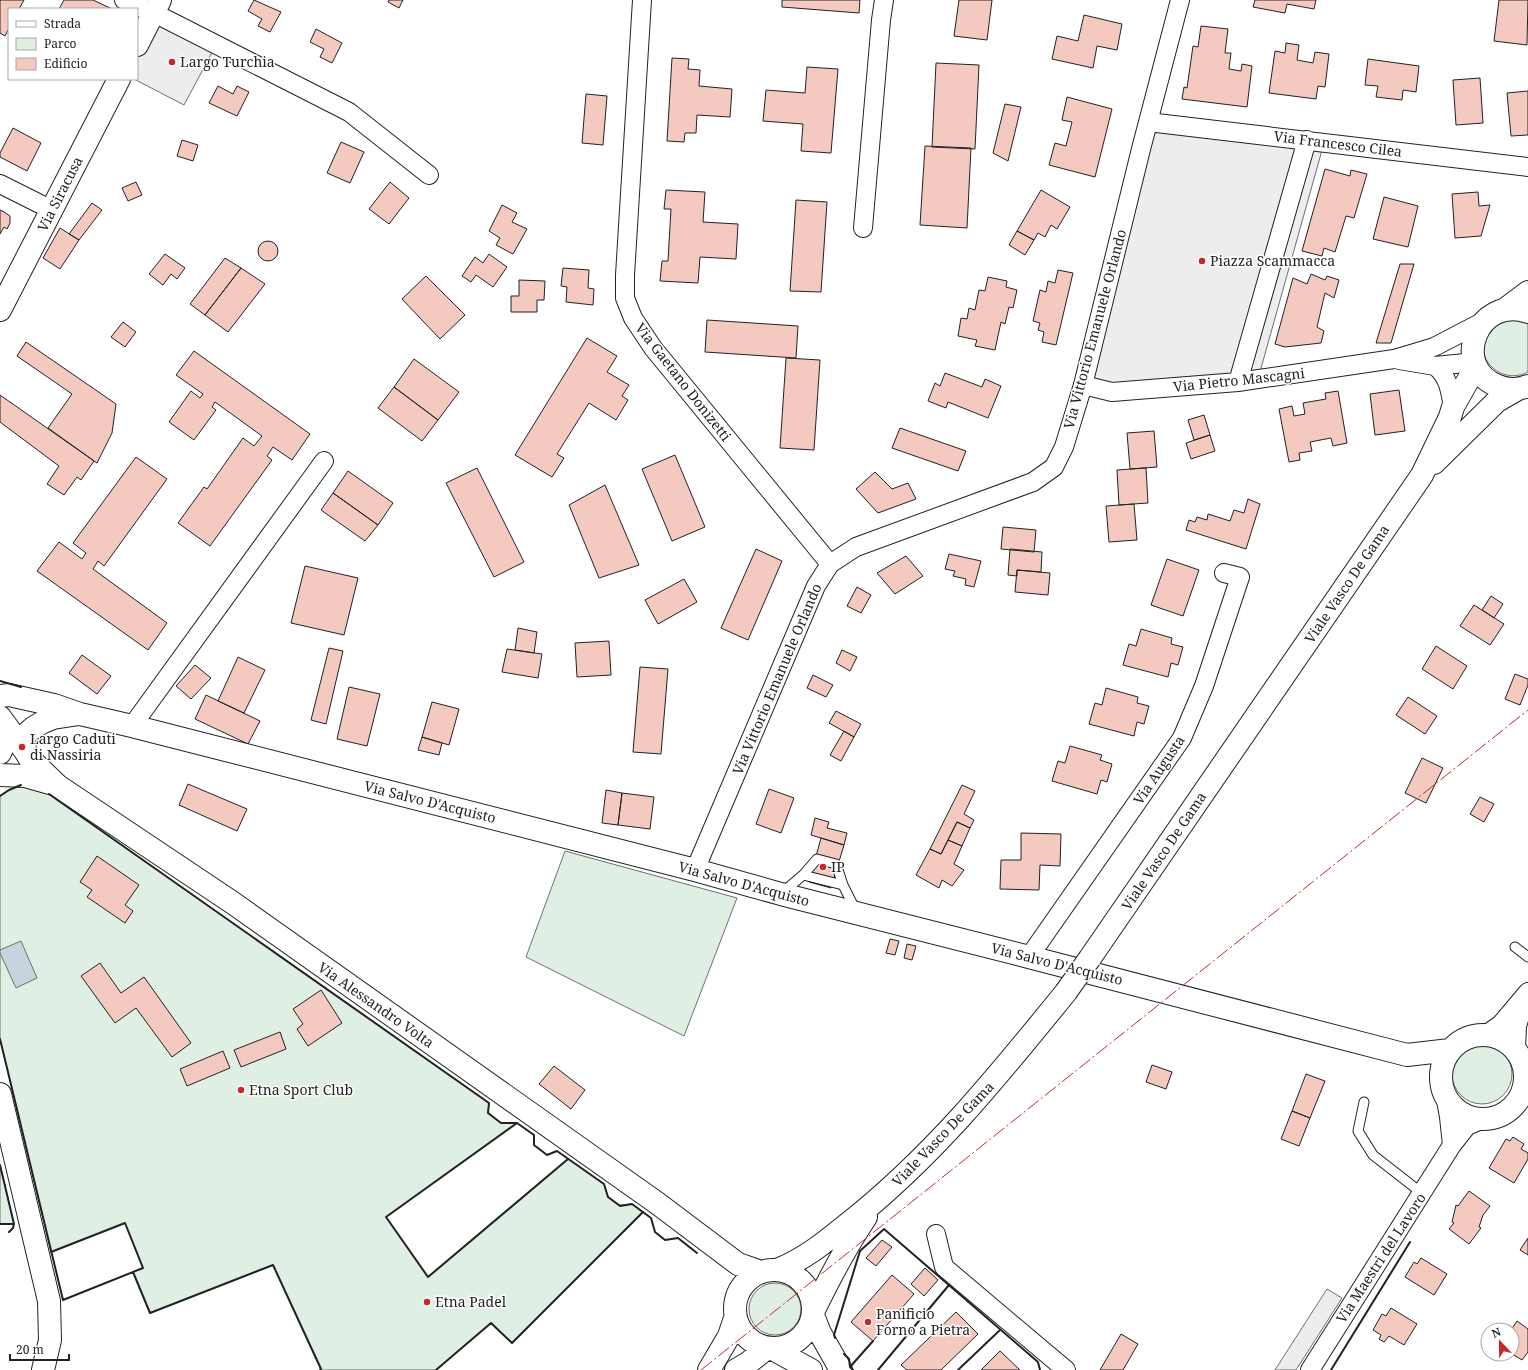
<svg xmlns="http://www.w3.org/2000/svg" width="1528" height="1370" font-family="'Noto Serif',serif">
	<rect width="100%" height="100%" fill="#fff"/>
	<!-- green -->
	<path fill="#e0efe3" stroke="#6f6f6f" d="M 1498,319 L 1528,319 L 1528,372 C 1511,381 1491,373 1484,355 C 1483,352 1482,346 1483,343 C 1485,336 1494,325 1498,319 Z
		M 23,784 L 46,792 L 489,1103 L 488,1113 L 501,1123 L 517,1123 L 386,1217 L 428,1277 L 568,1159 L 604,1184 L 608,1197 L 620,1205 L 632,1204 L 643,1212 L 512,1343 L 491,1323 L 436,1370 L 320,1370 L 321,1368 L 273,1265 L 150,1313 L 133,1272 L 143,1268 L 125,1223 L 51,1252 L 0,1039 L 0,796 L 9,790 Z
		M 565,851 L 737,898 L 684,1036 L 526,957 Z
		M1452 1074a30 30 0 1 1 60 0a30 30 0 1 1-60 0Z
		M 0,1165 L 14,1224 L 0,1224 Z
		M749 1309a26 26 0 1 1 52 0a26 26 0 1 1-52 0Z"/>
	<!-- parking -->
	<path fill="#ededed" stroke="#6f6f6f" d="M 154,13 L 216,45 L 184,105 L 134,79 L 137,79 L 137,45 Z
		M 1148,122 L 1324,143 L 1258,379 L 1083,385 Z
		M 1327,1289 L 1342,1298 L 1296,1370 L 1275,1370 Z"/>
	<!-- water -->
	<path fill="#c7d3dd" stroke="#6f6f6f" d="M 21,941 L 37,978 L 16,988 L 0,953 L 0,950 Z"/>
	<!-- building -->
	<path fill="#f3c9c0" stroke="#222" d="M 0,0 L 24,0 L 19,9 L 9,9 L 9,28 L 5,36 L 0,33 Z
		M 64,0 L 93,0 L 112,9 L 59,9 Z
		M 254,0 L 281,12 L 270,32 L 258,26 L 262,19 L 248,11 Z
		M 389,0 L 403,0 L 399,8 L 388,2 Z
		M 782,0 L 860,0 L 859,13 L 782,7 Z
		M 959,0 L 992,0 L 987,40 L 954,36 Z
		M 1255,0 L 1316,0 L 1314,9 L 1287,4 L 1285,13 L 1253,7 Z
		M 1499,0 L 1528,0 L 1527,45 L 1494,41 Z
		M 1084,15 L 1122,24 L 1117,50 L 1097,46 L 1093,68 L 1052,59 L 1057,36 L 1078,41 Z
		M 1201,26 L 1228,29 L 1225,53 L 1231,53 L 1229,69 L 1241,71 L 1242,64 L 1252,66 L 1247,107 L 1182,99 L 1184,87 L 1187,88 L 1193,46 L 1198,47 Z
		M 316,29 L 342,43 L 332,63 L 320,57 L 324,49 L 310,42 Z
		M 1286,43 L 1299,45 L 1297,60 L 1313,63 L 1315,52 L 1329,54 L 1325,87 L 1318,86 L 1316,99 L 1269,93 L 1275,51 L 1285,53 Z
		M 672,58 L 689,59 L 688,69 L 700,70 L 699,86 L 732,89 L 730,117 L 697,115 L 696,133 L 685,133 L 684,142 L 667,141 Z
		M 1368,59 L 1419,66 L 1416,92 L 1403,90 L 1402,100 L 1376,97 L 1378,86 L 1365,85 Z
		M 936,63 L 979,65 L 975,149 L 932,147 Z
		M 807,67 L 838,69 L 831,153 L 801,151 L 803,124 L 763,121 L 766,90 L 805,93 Z
		M 1480,78 L 1483,123 L 1456,125 L 1453,80 Z
		M 218,86 L 233,94 L 237,86 L 249,92 L 237,116 L 209,103 Z
		M 1528,91 L 1528,135 L 1511,136 L 1507,93 Z
		M 586,94 L 607,96 L 603,145 L 582,143 Z
		M 1067,97 L 1112,109 L 1095,177 L 1049,165 L 1055,143 L 1066,146 L 1072,122 L 1062,120 Z
		M 1005,104 L 1021,107 L 1008,161 L 993,153 Z
		M 13,128 L 41,143 L 27,171 L 0,157 L 0,153 Z
		M 182,140 L 198,145 L 193,161 L 177,156 Z
		M 341,142 L 364,152 L 350,183 L 327,173 Z
		M 925,146 L 971,148 L 967,228 L 920,225 Z
		M 1325,169 L 1350,176 L 1351,170 L 1367,174 L 1354,218 L 1346,216 L 1335,252 L 1324,248 L 1322,256 L 1302,251 Z
		M 136,182 L 142,195 L 128,201 L 122,188 Z
		M 390,182 L 409,198 L 389,224 L 369,209 Z
		M 666,190 L 705,192 L 703,222 L 738,224 L 736,259 L 700,257 L 698,283 L 660,281 L 662,261 L 668,261 L 671,209 L 664,209 Z
		M 1041,190 L 1070,207 L 1057,229 L 1051,225 L 1045,237 L 1038,233 L 1034,240 L 1017,231 Z
		M 1478,192 L 1479,206 L 1490,205 L 1481,236 L 1455,238 L 1452,194 Z
		M 1384,197 L 1418,206 L 1408,247 L 1373,239 Z
		M 796,200 L 827,202 L 821,292 L 790,291 Z
		M 92,203 L 102,210 L 79,240 L 69,234 Z
		M 502,205 L 517,213 L 512,222 L 527,229 L 513,254 L 496,245 L 500,238 L 489,231 Z
		M 0,210 L 4,212 L 10,216 L 10,223 L 7,229 L 4,227 L 0,234 Z
		M 60,228 L 79,240 L 60,269 L 43,258 Z
		M 1017,231 L 1034,240 L 1025,255 L 1009,245 Z
		M258 251a10 10 0 1 1 20 0a10 10 0 1 1-20 0Z
		M 165,254 L 185,268 L 177,279 L 171,274 L 163,285 L 149,274 Z
		M 489,254 L 507,267 L 493,287 L 476,275 L 471,282 L 462,276 L 475,257 L 483,263 Z
		M 225,258 L 241,268 L 205,315 L 190,304 Z
		M 1400,264 L 1414,264 L 1391,343 L 1376,343 Z
		M 241,268 L 265,284 L 228,332 L 205,315 Z
		M 563,268 L 589,270 L 588,288 L 594,289 L 593,305 L 566,302 L 567,287 L 561,286 Z
		M 1058,270 L 1073,273 L 1056,345 L 1042,342 L 1044,332 L 1038,330 L 1040,323 L 1033,321 L 1040,290 L 1046,292 L 1048,281 L 1055,283 Z
		M 1311,274 L 1325,280 L 1327,276 L 1339,280 L 1334,298 L 1325,293 L 1317,327 L 1324,331 L 1321,343 L 1285,347 L 1275,344 L 1293,278 L 1307,284 Z
		M 426,276 L 465,315 L 440,339 L 402,299 Z
		M 988,277 L 1007,281 L 1006,287 L 1017,290 L 1013,308 L 1009,307 L 1005,324 L 1001,322 L 995,350 L 975,346 L 977,340 L 958,336 L 961,318 L 967,319 L 969,308 L 975,310 L 979,290 L 985,291 Z
		M 519,280 L 545,281 L 544,300 L 537,300 L 537,312 L 511,312 L 511,296 L 519,296 Z
		M 707,320 L 798,326 L 796,358 L 705,352 Z
		M 123,322 L 136,332 L 125,347 L 111,337 Z
		M 587,338 L 617,356 L 607,372 L 629,385 L 622,396 L 628,400 L 616,420 L 589,403 L 557,454 L 564,458 L 552,477 L 515,455 Z
		M 26,342 L 116,404 L 112,433 L 97,463 L 48,428 L 72,394 L 17,356 Z
		M 194,351 L 310,434 L 292,460 L 273,447 L 267,456 L 272,460 L 210,546 L 178,523 L 204,487 L 207,489 L 243,438 L 254,446 L 262,436 L 215,402 L 212,407 L 216,410 L 194,440 L 169,422 L 191,391 L 200,398 L 203,394 L 176,375 Z
		M 786,358 L 820,360 L 814,450 L 780,448 Z
		M 414,359 L 459,392 L 438,420 L 394,387 Z
		M 945,373 L 982,387 L 985,379 L 1001,386 L 988,418 L 948,402 L 946,408 L 928,401 L 935,383 L 940,386 Z
		M 394,387 L 438,420 L 422,441 L 378,408 Z
		M 1399,390 L 1405,431 L 1375,435 L 1370,394 Z
		M 1338,391 L 1347,443 L 1333,446 L 1331,438 L 1310,442 L 1312,451 L 1299,453 L 1300,460 L 1289,462 L 1279,409 L 1292,406 L 1294,416 L 1305,414 L 1303,403 L 1326,399 L 1325,393 Z
		M 0,395 L 94,461 L 81,480 L 77,477 L 64,495 L 47,484 L 59,466 L 0,422 Z
		M 1204,415 L 1210,435 L 1194,440 L 1188,420 Z
		M 900,428 L 966,451 L 958,471 L 892,448 Z
		M 1154,431 L 1157,467 L 1130,469 L 1127,433 Z
		M 1210,435 L 1215,451 L 1191,459 L 1186,443 Z
		M 675,455 L 705,527 L 672,541 L 642,469 Z
		M 136,457 L 167,479 L 104,566 L 98,561 L 93,569 L 167,623 L 148,650 L 37,571 L 59,542 L 82,559 L 86,553 L 73,543 Z
		M 477,468 L 524,562 L 494,577 L 446,483 Z
		M 1146,468 L 1148,503 L 1119,505 L 1117,470 Z
		M 348,471 L 393,503 L 378,525 L 333,493 Z
		M 875,472 L 892,489 L 908,483 L 916,499 L 878,513 L 856,489 Z
		M 605,485 L 639,565 L 599,578 L 569,505 Z
		M 333,493 L 378,525 L 365,541 L 321,510 Z
		M 1248,499 L 1260,504 L 1246,549 L 1186,530 L 1189,520 L 1195,522 L 1197,517 L 1207,520 L 1208,514 L 1230,521 L 1234,510 L 1244,513 Z
		M 1134,504 L 1137,540 L 1109,542 L 1106,506 Z
		M 1003,527 L 1036,530 L 1034,552 L 1001,549 Z
		M 756,549 L 782,561 L 748,640 L 721,628 Z
		M 1010,549 L 1042,552 L 1041,572 L 1017,570 L 1017,576 L 1008,575 Z
		M 949,554 L 981,561 L 974,587 L 965,585 L 966,579 L 953,576 L 955,571 L 945,569 Z
		M 906,556 L 923,576 L 895,594 L 877,573 Z
		M 1167,559 L 1199,570 L 1183,616 L 1151,605 Z
		M 305,566 L 358,578 L 344,635 L 291,623 Z
		M 1017,570 L 1050,573 L 1048,595 L 1015,592 Z
		M 684,579 L 697,602 L 658,624 L 645,600 Z
		M 857,587 L 871,595 L 861,613 L 847,606 Z
		M 1491,596 L 1503,604 L 1494,618 L 1482,610 Z
		M 1474,605 L 1504,624 L 1490,645 L 1460,626 Z
		M 518,628 L 537,632 L 534,653 L 515,650 Z
		M 1141,629 L 1172,638 L 1171,644 L 1183,647 L 1178,665 L 1171,663 L 1168,677 L 1123,665 L 1129,644 L 1136,646 Z
		M 609,641 L 611,675 L 577,677 L 575,643 Z
		M 1436,646 L 1467,666 L 1453,689 L 1422,669 Z
		M 329,648 L 343,651 L 326,724 L 311,720 Z
		M 507,649 L 542,654 L 538,678 L 502,672 Z
		M 842,650 L 857,657 L 850,671 L 836,663 Z
		M 82,655 L 111,676 L 97,694 L 69,673 Z
		M 238,657 L 265,670 L 244,713 L 218,701 Z
		M 195,665 L 211,678 L 191,699 L 176,686 Z
		M 640,667 L 668,669 L 661,754 L 633,752 Z
		M 1515,674 L 1528,679 L 1528,685 L 1520,705 L 1505,699 Z
		M 813,675 L 833,685 L 826,697 L 807,688 Z
		M 349,687 L 380,694 L 367,746 L 337,739 Z
		M 1106,688 L 1138,697 L 1137,703 L 1149,706 L 1144,724 L 1137,722 L 1134,736 L 1089,724 L 1095,703 L 1102,705 Z
		M 206,695 L 260,721 L 248,744 L 195,719 Z
		M 1408,697 L 1437,716 L 1425,734 L 1396,715 Z
		M 432,702 L 459,709 L 449,745 L 422,737 Z
		M 836,711 L 861,724 L 854,737 L 829,723 Z
		M 844,731 L 854,737 L 841,761 L 830,755 Z
		M 422,737 L 442,743 L 439,755 L 418,750 Z
		M 1070,746 L 1102,755 L 1100,760 L 1112,764 L 1107,782 L 1101,780 L 1097,794 L 1052,781 L 1058,761 L 1065,763 Z
		M 1422,758 L 1443,768 L 1426,803 L 1405,793 Z
		M 188,784 L 247,809 L 237,831 L 179,805 Z
		M 962,785 L 975,791 L 964,814 L 974,820 L 970,828 L 957,822 L 941,854 L 930,849 Z
		M 769,789 L 794,798 L 781,833 L 756,824 Z
		M 606,790 L 622,793 L 618,825 L 602,823 Z
		M 622,793 L 654,797 L 650,829 L 618,825 Z
		M 1480,797 L 1494,804 L 1484,822 L 1470,814 Z
		M 815,818 L 829,822 L 827,828 L 847,833 L 844,845 L 811,835 Z
		M 957,822 L 970,828 L 962,846 L 948,840 Z
		M 1021,833 L 1061,834 L 1060,866 L 1040,865 L 1039,890 L 1000,889 L 1001,860 L 1021,860 Z
		M 821,838 L 844,845 L 831,888 L 809,882 Z
		M 948,840 L 962,846 L 954,864 L 964,870 L 952,886 L 942,880 L 939,888 L 916,875 L 930,849 L 941,854 Z
		M 97,856 L 139,885 L 125,905 L 133,911 L 125,923 L 87,897 L 92,890 L 80,882 Z
		M 890,939 L 899,941 L 895,955 L 886,953 Z
		M 907,944 L 916,946 L 912,960 L 904,958 Z
		M 100,963 L 121,993 L 144,977 L 191,1043 L 172,1057 L 136,1008 L 115,1023 L 81,976 Z
		M 321,990 L 342,1023 L 308,1046 L 297,1029 L 303,1024 L 293,1009 Z
		M 280,1032 L 286,1049 L 241,1067 L 234,1050 Z
		M 223,1051 L 230,1068 L 187,1086 L 180,1069 Z
		M 1152,1065 L 1172,1072 L 1166,1089 L 1146,1082 Z
		M 554,1066 L 585,1090 L 571,1109 L 539,1084 Z
		M 1306,1074 L 1325,1081 L 1310,1118 L 1292,1111 Z
		M 1292,1111 L 1310,1118 L 1299,1146 L 1281,1139 Z
		M 1513,1137 L 1524,1144 L 1521,1149 L 1528,1153 L 1528,1159 L 1514,1183 L 1489,1168 L 1506,1139 L 1510,1141 Z
		M 1469,1191 L 1490,1206 L 1483,1215 L 1479,1227 L 1481,1228 L 1469,1244 L 1449,1229 L 1454,1223 L 1452,1222 L 1456,1205 L 1458,1206 Z
		M 1528,1238 L 1528,1255 L 1520,1250 Z
		M 882,1240 L 892,1247 L 876,1266 L 866,1258 Z
		M 1421,1258 L 1447,1274 L 1434,1295 L 1405,1277 L 1414,1262 L 1417,1264 Z
		M 925,1268 L 938,1280 L 924,1296 L 911,1284 Z
		M 892,1275 L 914,1294 L 873,1341 L 851,1322 Z
		M 1391,1308 L 1417,1324 L 1404,1345 L 1389,1336 L 1384,1342 L 1379,1339 L 1381,1335 L 1373,1330 L 1382,1314 L 1386,1316 Z
		M 956,1312 L 978,1334 L 941,1370 L 907,1370 L 901,1365 Z
		M 1517,1321 L 1528,1329 L 1528,1352 L 1522,1360 L 1512,1354 L 1512,1330 L 1511,1330 Z
		M 1121,1334 L 1138,1344 L 1123,1370 L 1100,1370 Z
		M 1000,1351 L 1020,1370 L 981,1370 Z"/>
	<g fill="none" stroke-linecap="round" stroke-linejoin="round">
		<!-- lane casing -->
		<g stroke="#222" stroke-width="11">
			<path id="lane" d="M 803,875 L 843,885
				M 782,893 L 803,875 L 817,859 L 836,864 L 843,885 L 856,911
				M 1515,947 L 1528,957
				M 1364,1102 L 1358,1131 L 1373,1155 L 1423,1194"/>
		</g>
		<!-- street casing -->
		<g stroke="#222" stroke-width="20">
			<path id="street" d="M 124,0 L 154,13 L 349,112 L 429,175
				M 642,0 L 625,275 L 625,298 L 633,318 L 653,348 L 830,564
				M 1148,122 L 1528,167
				M 0,184 L 52,210
				M 863,228 L 881,20 L 884,0
				M 1399,360 L 1435,366 L 1475,362
				M 1435,366 C 1449,377 1450,391 1453,407
				M 1238,382 L 1307,140
				M 1083,385 L 1112,392 L 1238,382 L 1394,359 L 1434,347 L 1484,321
				M 132,726 L 324,461
				M 695,870 L 816,586 L 830,564 L 856,547 L 1033,482 L 1054,467 L 1064,447 L 1083,385 L 1141,149 L 1180,0
				M 1029,957 L 1182,738 L 1204,686 L 1240,577 L 1224,573
				M 1487,1034 L 1501,1024 L 1528,992
				M 1516,1050 L 1517,1026 L 1525,1000
				M 1445,1095 L 1449,1117 L 1452,1145
				M 936,1234 L 944,1267 L 1066,1370
				M 1310,1370 L 1452,1145 L 1467,1126 L 1483,1119"/>
		</g>
		<!-- secondary casing -->
		<g stroke="#222" stroke-width="24">
			<path id="secondary" d="M 137,45 L 160,0
				M 0,310 L 119,79
				M 1504,310 L 1528,292
				M 1528,312 C 1478,294 1449,367 1498,386 C 1508,390 1518,390 1528,386
				M 1434,463 L 1497,401 L 1518,389
				M 0,696 L 9,695 L 54,705 L 80,714 L 132,726 L 695,870 L 781,894 L 1029,957 L 1407,1055 L 1450,1050
				M 79,714 L 53,718 L 43,722 L 33,728 L 26,734 L 24,740 L 25,751 L 30,759 L 58,786 L 233,903 L 657,1203 L 738,1264 L 761,1272
				M 0,717 L 25,751
				M 0,753 C 6,742 4,729 0,717
				M 0,775 L 25,776 L 53,784
				M 1090,958 L 1422,475 L 1450,417 L 1453,407 L 1476,366
				M1441 1077a42 42 0 1 1 84 0a42 42 0 1 1-84 0Z
				M 0,1094 L 49,1301 L 50,1340 L 43,1370
				M735 1309a39 39 0 1 1 78 0a39 39 0 1 1-78 0Z
				M 777,1270 C 803,1260 824,1243 845,1226 C 931,1159 998,1076 1066,992
				M 813,1312 C 829,1279 845,1248 866,1217
				M 813,1315 L 820,1333 L 841,1370
				M 771,1348 L 811,1370
				M 709,1370 L 729,1336 L 735,1318
				M 736,1370 L 748,1363 L 767,1348"/>
		</g>
		<!-- lane -->
		<use href="#lane" stroke="#fff" stroke-width="9"/>
		<!-- street -->
		<use href="#street" stroke="#fff" stroke-width="18"/>
		<!-- secondary -->
		<use href="#secondary" stroke="#fff" stroke-width="22"/>
		<!-- secondary-bridge casing -->
		<g stroke="#222" stroke-width="24" stroke-linecap="butt">
			<path id="secondary-bridge" d="M 1066,992 L 1090,958"/>
		</g>
		<!-- secondary-bridge -->
		<use href="#secondary-bridge" stroke="#fff" stroke-width="22"/>
		<!-- wall -->
		<path stroke="#222" stroke-width="2" d="M 0,681 L 21,687
			M 49,794 L 489,1103 L 488,1113 L 501,1123 L 517,1123 L 534,1135 L 534,1145 L 547,1155 L 557,1151 L 604,1184 L 608,1197 L 620,1206 L 632,1204 L 651,1218 L 655,1232 L 665,1240 L 678,1238 L 697,1253
			M 0,796 L 9,790 L 21,785
			M 0,1039 L 63,1300 L 143,1268 L 125,1223 L 51,1252
			M 517,1123 L 386,1217 L 428,1277 L 568,1159
			M 0,1165 L 14,1224 L 0,1224
			M 9,1232 L 13,1228 L 14,1224
			M 133,1272 L 150,1313 L 273,1265 L 321,1369 L 320,1370
			M 835,1338 L 834,1335 L 860,1251 L 884,1229 L 1038,1362 L 1040,1370
			M 844,1354 L 849,1359 L 850,1367 L 853,1370
			M 850,1367 L 873,1341
			M 436,1370 L 491,1323 L 512,1343 L 643,1212
			M 878,1370 L 949,1285
			M 958,1370 L 1000,1330
			M 1331,1370 L 1410,1242"/>
		<!-- power -->
		<path stroke="#c62828" stroke-width="1" stroke-dasharray="14 3 2 3" stroke-linecap="butt" d="M 701,1370 L 1528,710"/>
	</g>
	<!-- markers -->
	<g fill="#c62828" stroke="#fff" stroke-width="1.5">
		<circle cx="172" cy="62" r="4"/>
		<circle cx="1202" cy="261" r="4"/>
		<circle cx="22" cy="747" r="4"/>
		<circle cx="823" cy="867" r="4"/>
		<circle cx="241" cy="1090" r="4"/>
		<circle cx="427" cy="1302" r="4"/>
		<circle cx="868" cy="1322" r="4"/>
	</g>
	<g text-anchor="middle" stroke-width="3" stroke-linejoin="round" paint-order="stroke">
		<!-- poi labels -->
		<g font-size="14" fill="#222" stroke="#fff" text-anchor="start">
			<text x="180" y="67">Largo Turchia</text>
			<text x="1210" y="266">Piazza Scammacca</text>
			<text x="30" y="744">Largo Caduti<tspan x="30" dy="16">di Nassiria</tspan></text>
			<text x="831" y="872">IP</text>
			<text x="249" y="1095">Etna Sport Club</text>
			<text x="435" y="1307">Etna Padel</text>
			<text x="876" y="1319">Panificio<tspan x="876" dy="16">Forno a Pietra</tspan></text>
		</g>
		<!-- street labels -->
		<g font-size="14" fill="#222" stroke="#fff">
			<text transform="translate(1338 144) rotate(7)" y="5">Via Francesco Cilea</text>
			<text transform="translate(60 194) rotate(-63)" y="5">Via Siracusa</text>
			<text transform="translate(1095 329) rotate(-75)" y="5">Via Vittorio Emanuele Orlando</text>
			<text transform="translate(1239 380) rotate(-6)" y="5">Via Pietro Mascagni</text>
			<text transform="translate(683 382) rotate(52)" y="5">Via Gaetano Donizetti</text>
			<text transform="translate(1347 584) rotate(-56)" y="5">Viale Vasco De Gama</text>
			<text transform="translate(777 679) rotate(-67)" y="5">Via Vittorio Emanuele Orlando</text>
			<text transform="translate(1159 770) rotate(-56)" y="5">Via Augusta</text>
			<text transform="translate(430 802) rotate(14)" y="5">Via Salvo D'Acquisto</text>
			<text transform="translate(1164 851) rotate(-56)" y="5">Viale Vasco De Gama</text>
			<text transform="translate(744 884) rotate(15)" y="5">Via Salvo D'Acquisto</text>
			<text transform="translate(1057 964) rotate(14)" y="5">Via Salvo D'Acquisto</text>
			<text transform="translate(376 1005) rotate(35)" y="5">Via Alessandro Volta</text>
			<text transform="translate(943 1134) rotate(-46)" y="5">Viale Vasco De Gama</text>
			<text transform="translate(1381 1258) rotate(-57)" y="5">Via Maestri del Lavoro</text>
		</g>
	</g>
	<!-- legend -->
	<rect x="8" y="8" width="130" height="72" fill="#ffffff" stroke="#a7a7a7"/>
	<rect x="16" y="21" width="20" height="6" fill="#ffffff" stroke="#a7a7a7"/>
	<text x="44" y="28" font-size="12" fill="#222222">Strada</text>
	<rect x="16" y="38" width="20" height="12" fill="#e0efe3" stroke="#a7a7a7"/>
	<text x="44" y="48" font-size="12" fill="#222222">Parco</text>
	<rect x="16" y="58" width="20" height="12" fill="#f3c9c0" stroke="#a7a7a7"/>
	<text x="44" y="68" font-size="12" fill="#222222">Edificio</text>
	<!-- north arrow -->
	<g transform="translate(1500 1342) rotate(338)"><circle r="19" fill="#ffffff" stroke="#a7a7a7"/>
	<path d="M0-3L7 15L0 10L-7 15Z" fill="#c62828"/>
	<text y="-6" font-size="11" font-weight="bold" text-anchor="middle" fill="#222222">N</text>
	</g>
	<!-- scale -->
	<path d="M10 1354v6h59v-6" fill="none" stroke="#222222" stroke-width="2"/>
	<text x="16" y="1354" font-size="12" fill="#222222" stroke="#ffffff" stroke-width="3" paint-order="stroke">20 m</text>
</svg>
